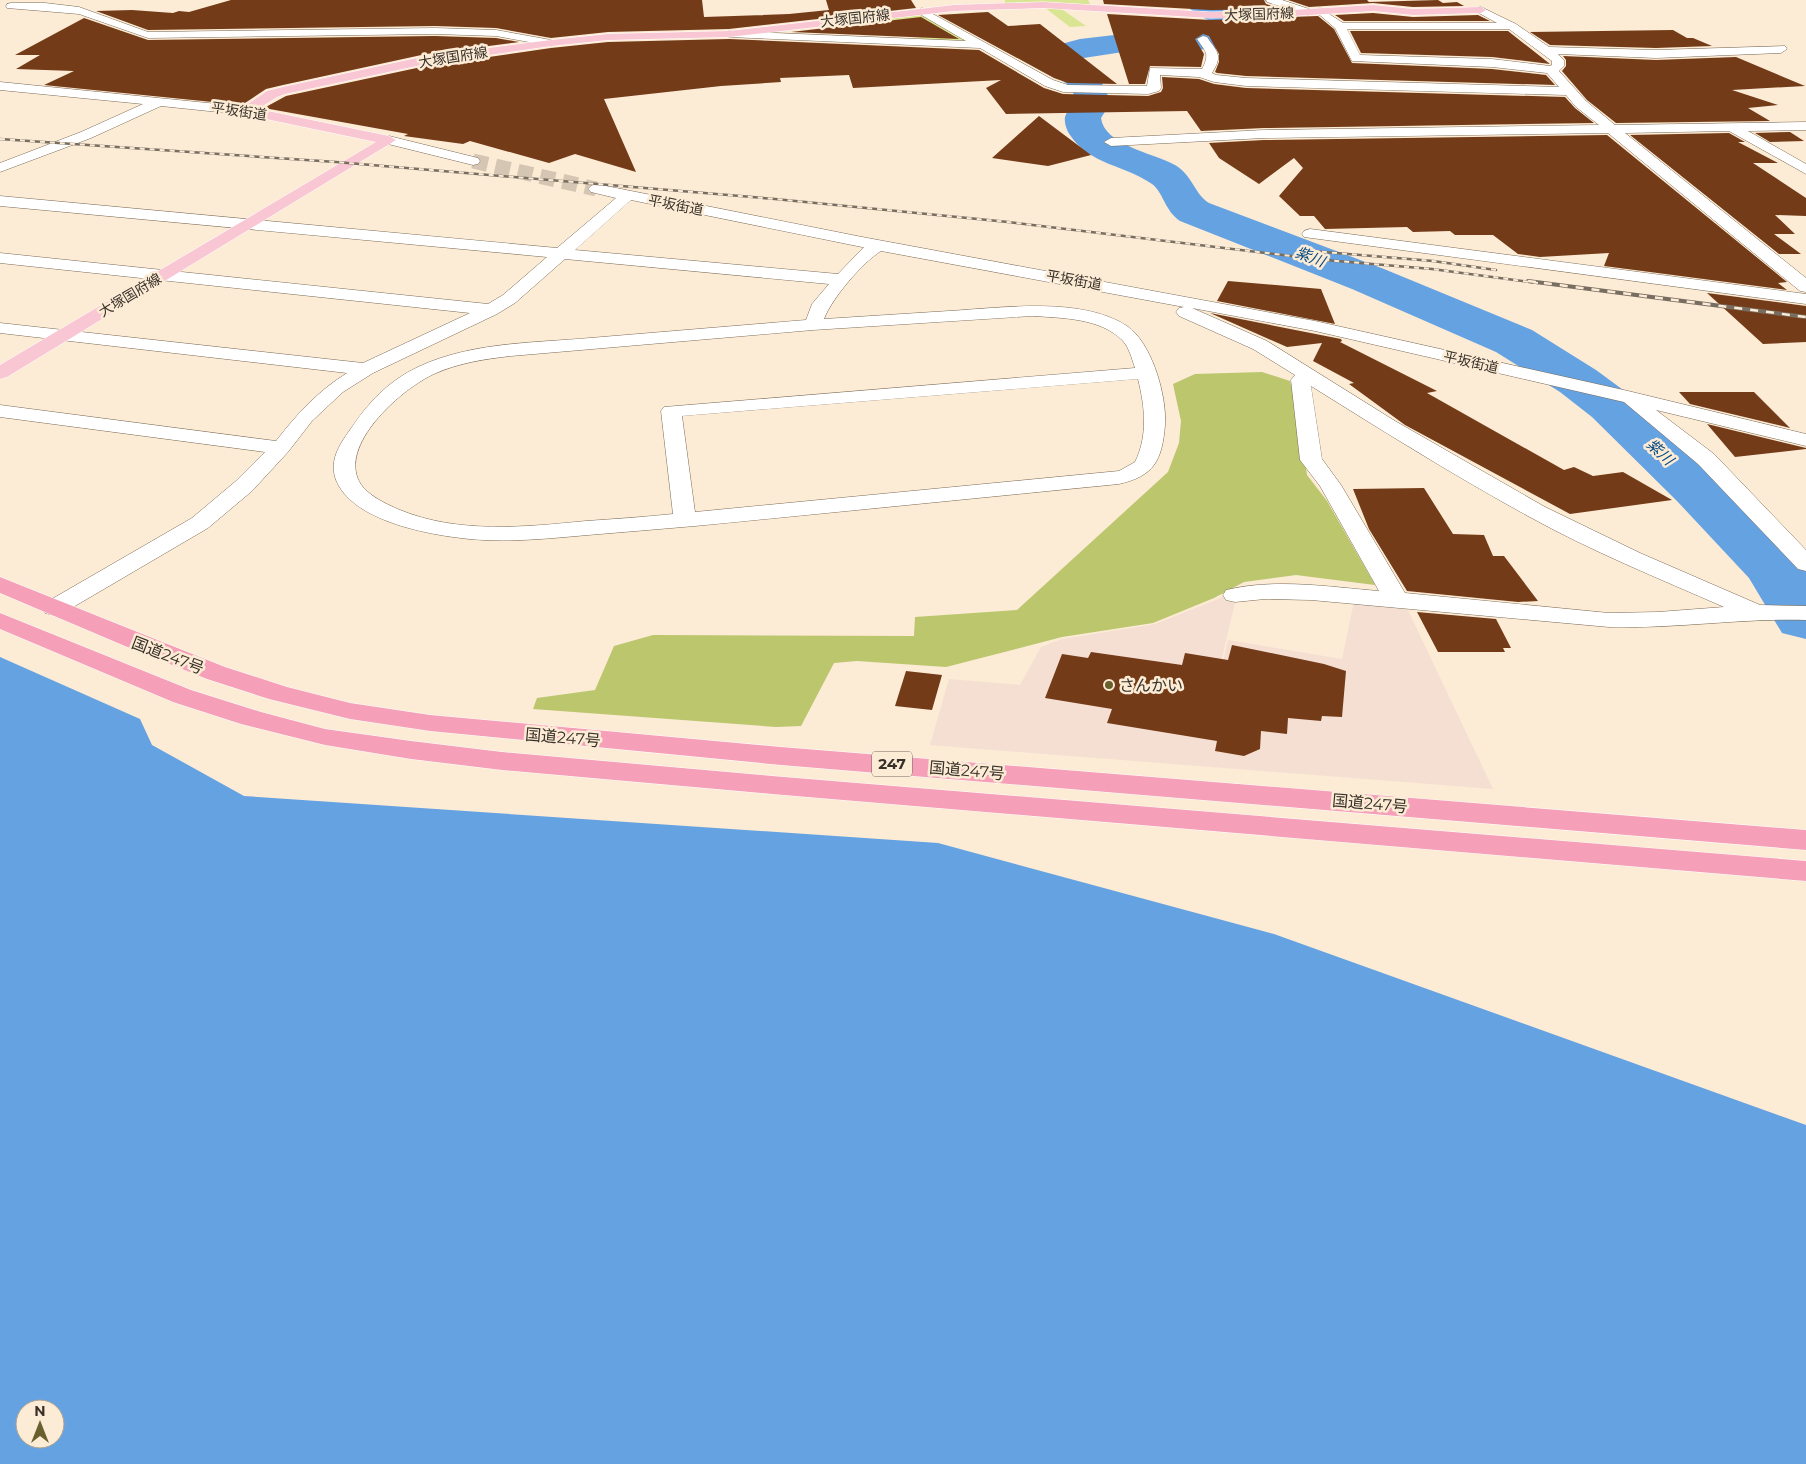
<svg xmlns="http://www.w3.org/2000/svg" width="1806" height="1464" font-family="Montserrat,'Noto Sans JP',sans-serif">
	<rect width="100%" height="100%" fill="#fcebd5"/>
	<!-- commercial -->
	<path fill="#f5dfd2" d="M 1236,588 L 1235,603 L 1215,687 L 1217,687 L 1228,640 L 1342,659 L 1354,602 L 1406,606 L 1493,789 L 930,745 L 949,679 L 1020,685 L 1041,647 L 1062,639 L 1155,624 L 1218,599 Z"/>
	<!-- green -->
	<path fill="#dae594" d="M 1005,0 L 1088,0 L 1092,7 L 1005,4 Z
		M 1044,7 L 1060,8 L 1086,26 L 1070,27 Z
		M 921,12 L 976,43 L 928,42 L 876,17 Z"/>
	<!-- forest -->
	<path fill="#bbc66d" d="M 1262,372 L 1290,381 L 1298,413 L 1307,475 L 1327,501 L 1375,585 L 1296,575 L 1244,582 L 1214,598 L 1153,623 L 1062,637 L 946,667 L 857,661 L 834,663 L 801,726 L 776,727 L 533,709 L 537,698 L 595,690 L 614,646 L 653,635 L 914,636 L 915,617 L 1017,610 L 1168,472 L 1179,443 L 1181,421 L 1173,384 L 1195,374 Z"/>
	<!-- water -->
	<path fill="#65a2e2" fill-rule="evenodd" d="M 0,657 L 140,719 L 152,745 L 244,796 L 938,843 L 1274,934 L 1806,1125 L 1806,1464 L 0,1464 ZM 25,1409 L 55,1409 L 55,1439 L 25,1439 Z"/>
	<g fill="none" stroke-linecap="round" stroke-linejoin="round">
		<!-- river -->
		<path fill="#65a2e2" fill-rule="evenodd" d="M 1182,0 L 1216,0 L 1226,7 L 1260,20 L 1272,33 L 1266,43 L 1246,48 L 1123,52 L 1077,59 L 1098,75 L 1111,102 L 1101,118 C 1104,145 1153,153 1173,164 C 1192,173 1194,194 1209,203 L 1384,269 L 1532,330 L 1596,370 L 1630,395 L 1719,477 L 1798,555 L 1806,568 L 1806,639 L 1782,633 L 1749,578 L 1677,501 L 1592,417 L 1560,392 L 1496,352 L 1352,289 L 1180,221 C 1165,211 1163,192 1152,184 C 1125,165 1090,165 1070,135 C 1067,131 1064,123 1065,117 C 1067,111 1072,105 1076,101 L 1071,87 L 1049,71 L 1045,64 L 1045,54 L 1050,47 L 1080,39 L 1123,34 L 1233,30 C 1215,23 1193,16 1182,0 Z"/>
	</g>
	<!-- building -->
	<path fill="#733b18" d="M 231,0 L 702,0 L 704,17 L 789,14 L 829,10 L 826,0 L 911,0 L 916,8 L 729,29 L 608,32 L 551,38 L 496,28 L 435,26 L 148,30 L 96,11 L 132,10 L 173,13 L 179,11 L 189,12 Z
		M 1103,0 L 1264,0 L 1266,4 L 1282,9 L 1210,10 L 1104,4 Z
		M 1288,0 L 1367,0 L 1369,2 L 1438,0 L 1443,3 L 1457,2 L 1464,6 L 1413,7 L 1373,3 L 1309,7 Z
		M 988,12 L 1008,26 L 1040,24 L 1117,84 L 1068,83 L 1054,78 L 938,15 Z
		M 1373,13 L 1413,17 L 1478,15 L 1490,21 L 1344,21 L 1335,15 Z
		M 1107,14 L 1210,20 L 1318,16 L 1334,29 L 1352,63 L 1492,69 L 1546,75 L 1555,85 L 1246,76 L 1217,73 L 1215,72 L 1219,62 L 1219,54 L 1209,36 L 1203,34 L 1195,39 L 1204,54 L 1201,67 L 1150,66 L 1145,84 L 1129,84 Z
		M 921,17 L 959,39 L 791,32 Z
		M 84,18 L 148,40 L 435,36 L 496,38 L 519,42 L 426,54 L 283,85 L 266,89 L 242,105 L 44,85 L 74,71 L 16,69 L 40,55 L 15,55 Z
		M 1673,30 L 1687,38 L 1693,38 L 1712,46 L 1656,48 L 1550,45 L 1530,32 Z
		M 1350,31 L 1508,31 L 1550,64 L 1492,57 L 1361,53 Z
		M 729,39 L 979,50 L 1044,88 L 1063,94 L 1148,96 L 1161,92 L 1163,88 L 1162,77 L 1199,79 L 1214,84 L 1246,88 L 1565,97 L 1575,108 L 1594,123 L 1264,128 L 1201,131 L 1187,111 L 1006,114 L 986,88 L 1001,80 L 853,88 L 849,75 L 780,78 L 781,82 L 721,86 L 604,99 L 636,172 L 575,154 L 549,163 L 470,141 L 463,144 L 404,136 L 408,134 L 264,108 L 286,96 L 426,66 L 551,48 L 608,42 Z
		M 1563,56 L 1656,60 L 1736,57 L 1805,86 L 1732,90 L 1778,105 L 1748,108 L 1770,121 L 1616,123 L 1587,100 L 1562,71 L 1566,66 L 1566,60 Z
		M 1039,116 L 1091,155 L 1048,166 L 992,158 Z
		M 1790,132 L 1804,141 L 1770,142 L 1755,133 Z
		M 1729,133 L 1745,142 L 1738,142 L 1778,163 L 1753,163 L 1806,198 L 1806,216 L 1775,215 L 1795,234 L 1774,234 L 1801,254 L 1779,254 L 1630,135 Z
		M 1607,135 L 1787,282 L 1778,283 L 1787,290 L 1604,266 L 1609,253 L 1540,257 L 1518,254 L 1493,235 L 1455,235 L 1450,231 L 1413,232 L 1407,227 L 1325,229 L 1314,216 L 1300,216 L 1279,196 L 1303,168 L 1294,158 L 1259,184 L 1219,158 L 1209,143 L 1264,140 Z
		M 1228,281 L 1321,289 L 1335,324 L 1217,301 Z
		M 1707,293 L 1806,306 L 1806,342 L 1763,344 Z
		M 1210,313 L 1341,339 L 1342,341 L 1340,342 L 1437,391 L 1427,393 L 1564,470 L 1574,467 L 1593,476 L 1623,472 L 1672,500 L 1570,514 L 1405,425 L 1349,384 L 1354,383 L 1313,361 L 1322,343 L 1287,347 Z
		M 1679,392 L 1754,392 L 1790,428 L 1690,404 Z
		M 1707,424 L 1806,448 L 1806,449 L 1735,457 Z
		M 1424,488 L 1453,534 L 1484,535 L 1493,556 L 1504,556 L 1538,601 L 1518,602 L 1407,591 L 1369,529 L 1353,489 Z
		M 1417,612 L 1496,619 L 1511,648 L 1503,648 L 1505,652 L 1438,652 Z
		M 1232,645 L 1324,664 L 1346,671 L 1342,717 L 1322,716 L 1321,721 L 1288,718 L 1287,734 L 1261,731 L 1260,749 L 1244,756 L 1215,751 L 1217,741 L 1107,723 L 1112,709 L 1045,698 L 1062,654 L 1088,658 L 1091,652 L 1182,665 L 1185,653 L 1228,660 Z
		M 906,671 L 942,675 L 932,710 L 895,706 Z"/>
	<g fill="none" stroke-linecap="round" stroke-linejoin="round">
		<!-- minor-tunnel -->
		<path stroke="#d5c6b3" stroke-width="15" stroke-dasharray="15 8" stroke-linecap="butt" d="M 473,161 L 596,189"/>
		<!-- minor casing -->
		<g stroke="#7a6b57" stroke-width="1">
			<path id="minor" d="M 1266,0 L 1282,0 L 1312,10 L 1313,12 L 1308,15 L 1304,14 L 1267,2 Z
				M 11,3 L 45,3 L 79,7 L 148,32 L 435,28 L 496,30 L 551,40 L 557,43 L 551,46 L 496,36 L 435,34 L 148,38 L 79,14 L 7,8 L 6,6 L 7,4 Z
				M 1481,7 L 1516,24 L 1549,47 L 1656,50 L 1785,46 L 1787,49 L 1781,53 L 1656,58 L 1558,54 L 1564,60 L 1564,66 L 1559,71 L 1586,101 L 1615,125 L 1806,122 L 1806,130 L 1748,131 L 1806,164 L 1806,174 L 1729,131 L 1625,133 L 1806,278 L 1806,292 L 1800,291 L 1608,133 L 1264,138 L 1111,146 L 1104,142 L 1111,138 L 1264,130 L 1599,125 L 1576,107 L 1566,95 L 1246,86 L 1214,82 L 1199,77 L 1160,75 L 1161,88 L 1159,91 L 1148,94 L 1063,92 L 1045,86 L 980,48 L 729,37 L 723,34 L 729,31 L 966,41 L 918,13 L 917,11 L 922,8 L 1053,80 L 1068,85 L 1147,86 L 1150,68 L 1202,69 C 1210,54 1206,52 1197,39 L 1203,36 L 1207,37 C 1218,53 1223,55 1212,73 L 1216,75 L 1246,78 L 1559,87 L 1547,73 L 1492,67 L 1352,61 L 1335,28 L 1315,11 L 1320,8 L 1343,23 L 1497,23 L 1477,12 L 1476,10 L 1477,8 ZM 1347,29 L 1509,29 L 1552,61 L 1552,65 L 1550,66 L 1492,59 L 1360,55 Z
				M 0,82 L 247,107 L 254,111 L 247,115 L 161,106 L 91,138 L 0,172 L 0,163 L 81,132 L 143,104 L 0,90 Z
				M 389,136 L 478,158 L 480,161 L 478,164 L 473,165 L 384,143 L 382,140 Z
				M 596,184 L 862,237 L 1315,321 L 1628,391 L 1806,434 L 1806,446 L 1656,410 L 1714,454 L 1806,550 L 1806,571 L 1798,569 L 1698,464 L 1624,402 L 1315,331 L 1192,308 L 1267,341 L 1395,421 L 1545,507 L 1640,553 L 1760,605 L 1806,606 L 1806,620 C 1740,618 1675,629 1609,627 L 1311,600 L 1265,599 L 1235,602 L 1226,600 L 1223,595 L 1226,590 C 1276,578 1329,587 1379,591 L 1320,486 L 1300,460 L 1291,380 L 1295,375 L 1253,349 L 1179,316 L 1176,312 L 1179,308 L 1184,307 L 881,251 C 863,262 832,298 824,319 C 866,316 907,314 949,311 C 1001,308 1081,296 1127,326 C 1152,343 1167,396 1165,425 C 1162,461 1154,476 1119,484 C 978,498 837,512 695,526 C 660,529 624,532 588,535 C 543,539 498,544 453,537 C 417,532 351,518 336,480 C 329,461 339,445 350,430 C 368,403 388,381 418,367 C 471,342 534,343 590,338 C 662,332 734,326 806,320 L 812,304 L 829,284 L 565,259 L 515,303 L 497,314 L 373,373 L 343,392 L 312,421 L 288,452 L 252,491 L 208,528 L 63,613 L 54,615 L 45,613 L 42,608 L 45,603 L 192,518 L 236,481 L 265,452 L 0,417 L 0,405 L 276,441 C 297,414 318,391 347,373 L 0,333 L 0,323 L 363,363 L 470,313 L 0,263 L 0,253 L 488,304 L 503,295 L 547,257 L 0,206 L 0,196 L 557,248 L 616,198 L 591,192 L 588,189 L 591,186 ZM 631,200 L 862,247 L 864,247 L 838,274 L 575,250 ZM 1033,316 C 1062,318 1100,318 1122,340 C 1129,347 1132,359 1135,368 L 664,407 L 661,411 L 673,514 C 644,517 615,519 586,521 C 525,527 459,534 400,510 C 386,504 364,494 358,479 C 342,441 403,388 434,374 C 458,363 485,359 511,356 L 813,330 ZM 1138,379 C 1145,407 1148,436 1135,462 L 1119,471 L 695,512 L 682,416 ZM 1311,386 C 1383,431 1455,476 1528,516 C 1591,551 1658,578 1724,607 L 1658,612 L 1609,613 L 1405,593 L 1341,485 L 1322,459 Z
				M 1310,229 L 1806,294 L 1806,304 L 1304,237 L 1302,234 L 1304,231 Z"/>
		</g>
		<!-- major casing -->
		<g stroke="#fff" stroke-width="1">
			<path id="major" d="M 1043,2 L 1210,12 L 1277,11 L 1373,5 L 1413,9 L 1481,7 L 1486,10 L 1481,13 L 1413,15 L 1373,11 L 1277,17 L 1210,18 L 1043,8 L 954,11 L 729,37 L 608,40 L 551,46 L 426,64 L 285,94 L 277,97 L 258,109 L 389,136 L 396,140 L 7,377 L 0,379 L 0,365 L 376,142 L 242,114 L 240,111 L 242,108 L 267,91 L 283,87 L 426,56 L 551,40 L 608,34 L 729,31 L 954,5 Z"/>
		</g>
		<!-- highway casing -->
		<g stroke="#fff" stroke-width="1">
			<path id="highway" d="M 0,577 L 225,667 L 287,687 L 350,703 L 430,715 L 781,747 L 1806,830 L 1806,850 L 781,765 L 430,731 L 350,719 L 269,699 L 207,679 L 132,649 L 0,593 Z
				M 0,613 L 191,690 L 261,712 L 325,729 L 411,741 L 502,752 L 772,776 L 1806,861 L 1806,881 L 772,794 L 502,770 L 411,759 L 325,745 L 241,724 L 173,702 L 0,629 Z"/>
		</g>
		<!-- minor -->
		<use href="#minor" fill="#fff" fill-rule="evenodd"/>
		<!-- major -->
		<use href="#major" fill="#f9c6d4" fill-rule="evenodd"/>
		<!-- highway -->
		<use href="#highway" fill="#f5a0b8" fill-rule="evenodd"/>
		<!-- rail-far1 casing -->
		<g stroke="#776d61" stroke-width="2.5">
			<path id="rail-far1" d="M 0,139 L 336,162 L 775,199 L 1008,222 L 1325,260 L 1432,269 L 1538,283
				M 1312,251 L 1433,261 L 1496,270"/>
		</g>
		<!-- rail casing -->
		<g stroke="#776d61" stroke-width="4">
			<path id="rail" d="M 1528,281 L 1806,317"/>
		</g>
		<!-- rail-far1 -->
		<use href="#rail-far1" stroke="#fcebd5" stroke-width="2" stroke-dasharray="5" stroke-linecap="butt"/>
		<!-- rail -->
		<use href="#rail" stroke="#fcebd5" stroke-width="2.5" stroke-dasharray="8" stroke-linecap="butt"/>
	</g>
	<!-- markers -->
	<circle fill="#68602d" stroke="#fcebd5" stroke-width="2" cx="1109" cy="685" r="5"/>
	<g text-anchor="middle" stroke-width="5" stroke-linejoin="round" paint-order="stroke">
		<!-- far-street labels -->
		<g font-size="14" fill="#383129" stroke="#fcebd5">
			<text transform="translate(1259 14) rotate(-2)" y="5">大塚国府線</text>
			<text transform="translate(855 18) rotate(-6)" y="5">大塚国府線</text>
			<text transform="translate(453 57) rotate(-9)" y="5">大塚国府線</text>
			<text transform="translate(239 111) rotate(8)" y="5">平坂街道</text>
			<text transform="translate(676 205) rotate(11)" y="5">平坂街道</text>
			<text transform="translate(1074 280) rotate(10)" y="5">平坂街道</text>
			<text transform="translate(130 295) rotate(-31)" y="5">大塚国府線</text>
			<text transform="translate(1471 362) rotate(13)" y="5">平坂街道</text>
		</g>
		<!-- far-water labels -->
		<g font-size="15" font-style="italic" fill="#004781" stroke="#fcebd5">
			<text transform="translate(1310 257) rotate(21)" y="5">紫川</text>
			<text transform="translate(1660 452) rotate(43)" y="5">紫川</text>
		</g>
		<!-- shield labels -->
		<rect fill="#fcebd5" stroke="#73695d" stroke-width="1" x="872" y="751.5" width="40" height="25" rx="4"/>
		<g font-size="15" font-weight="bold" fill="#383129">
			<text x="892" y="769">247</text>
		</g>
		<!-- street labels -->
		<g font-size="16" fill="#383129" stroke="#fcebd5">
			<text transform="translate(168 655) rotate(21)" y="6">国道247号</text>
			<text transform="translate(563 737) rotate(5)" y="6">国道247号</text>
			<text transform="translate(967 770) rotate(5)" y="6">国道247号</text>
			<text transform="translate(1370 803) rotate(5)" y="6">国道247号</text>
		</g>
		<!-- poi labels -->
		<g font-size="16" fill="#383129" stroke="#fcebd5" text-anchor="start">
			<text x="1119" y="691">さんかい</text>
		</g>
	</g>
	<!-- north arrow -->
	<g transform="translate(40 1424)"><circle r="24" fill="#fcebd5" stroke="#aea190"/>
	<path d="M0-4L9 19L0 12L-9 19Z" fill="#68602d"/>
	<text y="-8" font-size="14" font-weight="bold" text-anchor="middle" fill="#383129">N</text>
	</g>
</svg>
